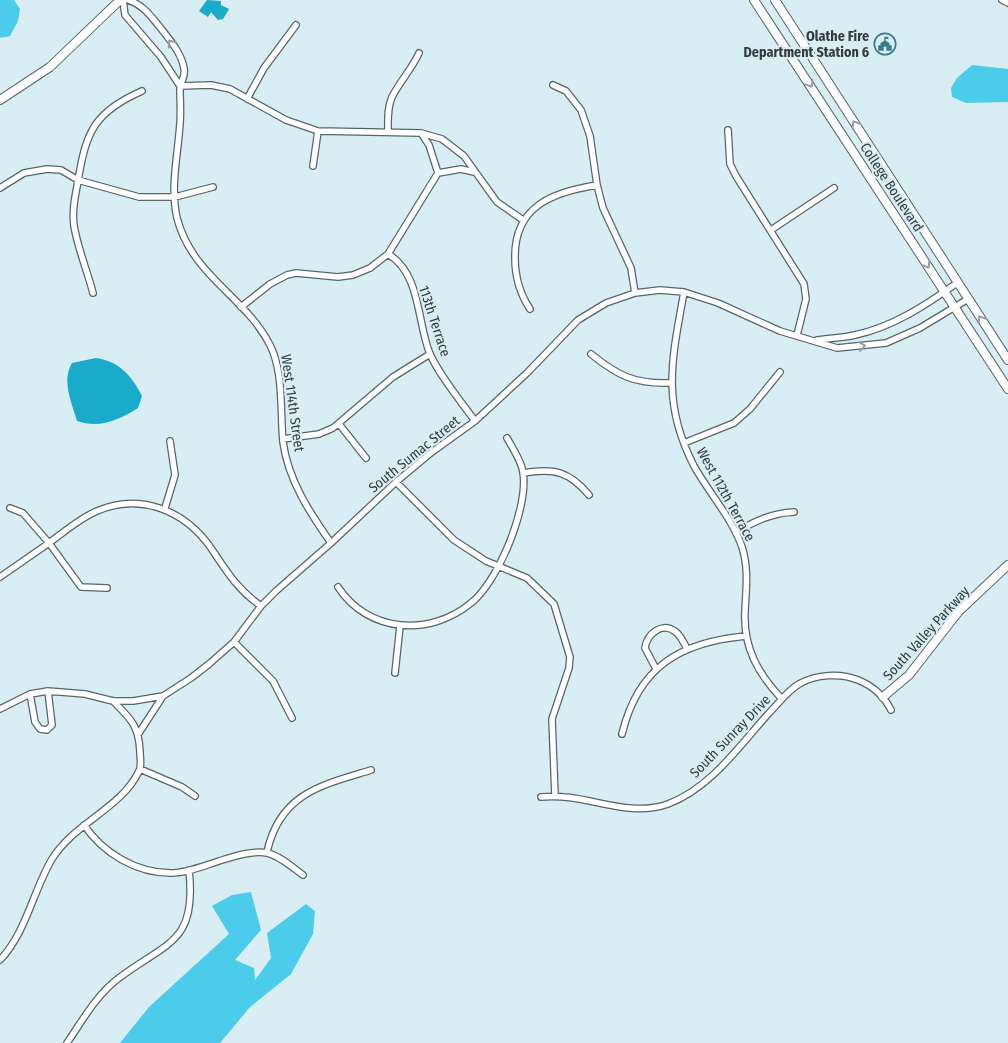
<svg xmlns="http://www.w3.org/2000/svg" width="1008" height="1043" font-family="'Fira Sans Condensed',sans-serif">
	<rect width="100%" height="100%" fill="#d8eef4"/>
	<!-- forest -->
	<path fill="#4bcceb" d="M 0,0 L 14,0 L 20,9 L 18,21 L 10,36 L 0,38 Z
		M 972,65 L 1008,69 L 1008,102 L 966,103 L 952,97 L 951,88 L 957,78 Z
		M 251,892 L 261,930 L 235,960 L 254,968 L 255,980 L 271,958 L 267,933 L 306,904 L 315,911 L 313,934 L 291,974 L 250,1007 L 220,1043 L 120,1043 L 149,1007 L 229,934 L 212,906 L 232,895 Z"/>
	<!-- water -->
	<path fill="#18abca" d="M 207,0 L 221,1 L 221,5 L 229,9 L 223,19 L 218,20 L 211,12 L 208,17 L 199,11 Z
		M 96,358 C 119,361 132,376 142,396 L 138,408 C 119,420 99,429 77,421 C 72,403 61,381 72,363 Z"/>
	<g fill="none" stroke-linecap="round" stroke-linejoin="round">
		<!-- street casing -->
		<g stroke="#54666c" stroke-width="8">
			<path id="street" d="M 123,0 L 125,15 L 161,57 L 180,86
				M 128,0 C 143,5 149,14 159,26 C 169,39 181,52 184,68 C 186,78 180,81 180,89 C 180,101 181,112 180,123 C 178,155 170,186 177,218 C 192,276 246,297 270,345 C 284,373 280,411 283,442 C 288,480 310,513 331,543
				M 1002,0 L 1008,3
				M 553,85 L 566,91 L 581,110 L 590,136 L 597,185 L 603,208 L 631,268 L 635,293
				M 180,86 L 211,85 L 230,89 L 286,120 L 318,131 L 421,133 L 442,139 L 464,156 L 497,202 L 523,220
				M 247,99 L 264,68 L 296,25
				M 728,130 L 730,164 L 736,176 L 804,284 L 806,299 L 797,335
				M 388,132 C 388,121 387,108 392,97 C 400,81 412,69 419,53
				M 313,166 L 318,131
				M 438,173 L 461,169 L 474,172
				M 0,188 L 24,173 L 47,169 L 61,170 L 78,180 L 139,197 L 175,197 L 213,187
				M 771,230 L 834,188
				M 388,254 C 421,273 417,323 430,354 C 441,378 460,400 475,421
				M 684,292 C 672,359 661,402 694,466 C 709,493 732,518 742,547 C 749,569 746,589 745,611 C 743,647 758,674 782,699
				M 93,293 C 87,270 78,249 74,226 C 72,210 75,197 78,181 C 86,132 94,112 142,91
				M 241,307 L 270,284 L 287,275 L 296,273 L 338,277 L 353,275 L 370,268 L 388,254 L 438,173 L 429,145 L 421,133
				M 530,309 C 520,294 515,277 515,258 C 514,206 553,192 597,185
				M 817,340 C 829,338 843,338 855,335 C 893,327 926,305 957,283
				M 591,354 C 618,376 635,384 670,383
				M 339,424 L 366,458
				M 283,439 L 319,434 L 333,428 L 393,377 L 430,354
				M 684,443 L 734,423 L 750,409 L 780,372
				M 523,473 C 554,468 569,471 589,495
				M 396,482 L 454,540 L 486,561 L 527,578 L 554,604 L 570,657 L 569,668 L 552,719 L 555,796
				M 10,508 L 23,513 L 49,543 C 64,532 80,518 97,511 C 141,492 185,511 211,548 C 227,572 237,589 261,606
				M 165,508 L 175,475 L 170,441
				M 736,532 C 755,521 772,513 794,512
				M 0,577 L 49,543 L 81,587 L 107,588
				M 338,587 C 368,633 430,637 471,603 C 498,582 529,507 523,472 C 521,460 513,449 507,438
				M 234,642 L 273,681 L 292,718
				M 656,669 L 645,648 C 647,634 662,621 676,632 C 681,636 684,643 687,649
				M 395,673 L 400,626
				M 48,691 L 85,694 L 113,701 L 133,701 L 163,696 L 191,678 L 209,664 L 234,642 L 261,606 L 276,591 L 331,543 L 396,482 L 432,452 L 475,421 L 527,373 L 578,320 L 606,303 L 635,293 L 660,290 L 684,292 L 718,303 L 780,331 L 837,348 L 886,343 L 920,328 L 968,299
				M 0,709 L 30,694 L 48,691 L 52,725 L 47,730 L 40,729 L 35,722 L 30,694
				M 139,733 L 163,696
				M 622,734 C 638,667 680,642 746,636
				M 140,769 L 182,787 L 195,796
				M 541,797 C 585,792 626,819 668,804 C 711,788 740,745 769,713 C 779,703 787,691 799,684 C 816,674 841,673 858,680 C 873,686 884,696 891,710
				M 84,825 C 103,853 136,873 171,873 C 187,873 203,866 219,861 C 232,857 253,850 267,853 C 280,856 292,867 303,875
				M 267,852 C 280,793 322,785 371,770
				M 0,960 C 26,933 33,891 52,859 C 74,823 122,808 139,771 C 142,766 140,758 140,752 C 139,726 131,719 113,701
				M 67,1043 C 82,1021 97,994 119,978 C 168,941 197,943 189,870"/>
		</g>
		<!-- secondary casing -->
		<g stroke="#54666c" stroke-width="10">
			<path id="secondary" d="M 754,0 L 1008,389
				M 775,0 L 1008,360
				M 0,100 L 50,67 L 120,0
				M 883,697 L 909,675 L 959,611 L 1008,565"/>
		</g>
		<!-- street -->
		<use href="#street" stroke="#fff" stroke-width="5.5"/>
		<!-- secondary -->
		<use href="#secondary" stroke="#fff" stroke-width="8"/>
	</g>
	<!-- one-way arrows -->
	<defs><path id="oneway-chevron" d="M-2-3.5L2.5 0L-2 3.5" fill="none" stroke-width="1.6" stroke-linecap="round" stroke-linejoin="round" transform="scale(1.25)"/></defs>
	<g stroke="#999d9e">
		<use href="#oneway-chevron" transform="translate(171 43) rotate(-125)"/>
		<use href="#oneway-chevron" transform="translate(810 84) rotate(56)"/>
		<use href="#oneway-chevron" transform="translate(855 124) rotate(-123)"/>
		<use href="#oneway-chevron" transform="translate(927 265) rotate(57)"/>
		<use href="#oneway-chevron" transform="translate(981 319) rotate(-123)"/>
		<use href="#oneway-chevron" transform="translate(862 346) rotate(-8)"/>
	</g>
	<!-- icons -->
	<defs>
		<g id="civic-ring" transform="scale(1.125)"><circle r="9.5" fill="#d8eef4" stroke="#3a7c8d" stroke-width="1.5"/><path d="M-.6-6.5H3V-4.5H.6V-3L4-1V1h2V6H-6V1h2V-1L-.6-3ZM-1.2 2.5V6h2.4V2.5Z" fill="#3a7c8d"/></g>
	</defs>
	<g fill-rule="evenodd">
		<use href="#civic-ring" x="885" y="44"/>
	</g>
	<g text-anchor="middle" stroke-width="4.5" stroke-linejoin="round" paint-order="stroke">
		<!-- poi labels -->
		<g font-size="14" font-weight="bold" fill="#333b3d" stroke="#d8eef4" text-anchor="end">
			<text x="869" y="41">Olathe Fire<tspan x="869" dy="16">Department Station 6</tspan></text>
		</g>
		<!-- street labels -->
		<g font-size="14" fill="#333b3d" stroke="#d8eef4">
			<text transform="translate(892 187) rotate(57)" y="5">College Boulevard</text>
			<text transform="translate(435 321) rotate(72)" y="5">113th Terrace</text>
			<text transform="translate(293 403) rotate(82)" y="5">West 114th Street</text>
			<text transform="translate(414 454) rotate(-39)" y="5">South Sumac Street</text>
			<text transform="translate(726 494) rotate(61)" y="5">West 112th Terrace</text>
			<text transform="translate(926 633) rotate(-48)" y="5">South Valley Parkway</text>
			<text transform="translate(730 736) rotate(-46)" y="5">South Sunray Drive</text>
		</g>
	</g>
</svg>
